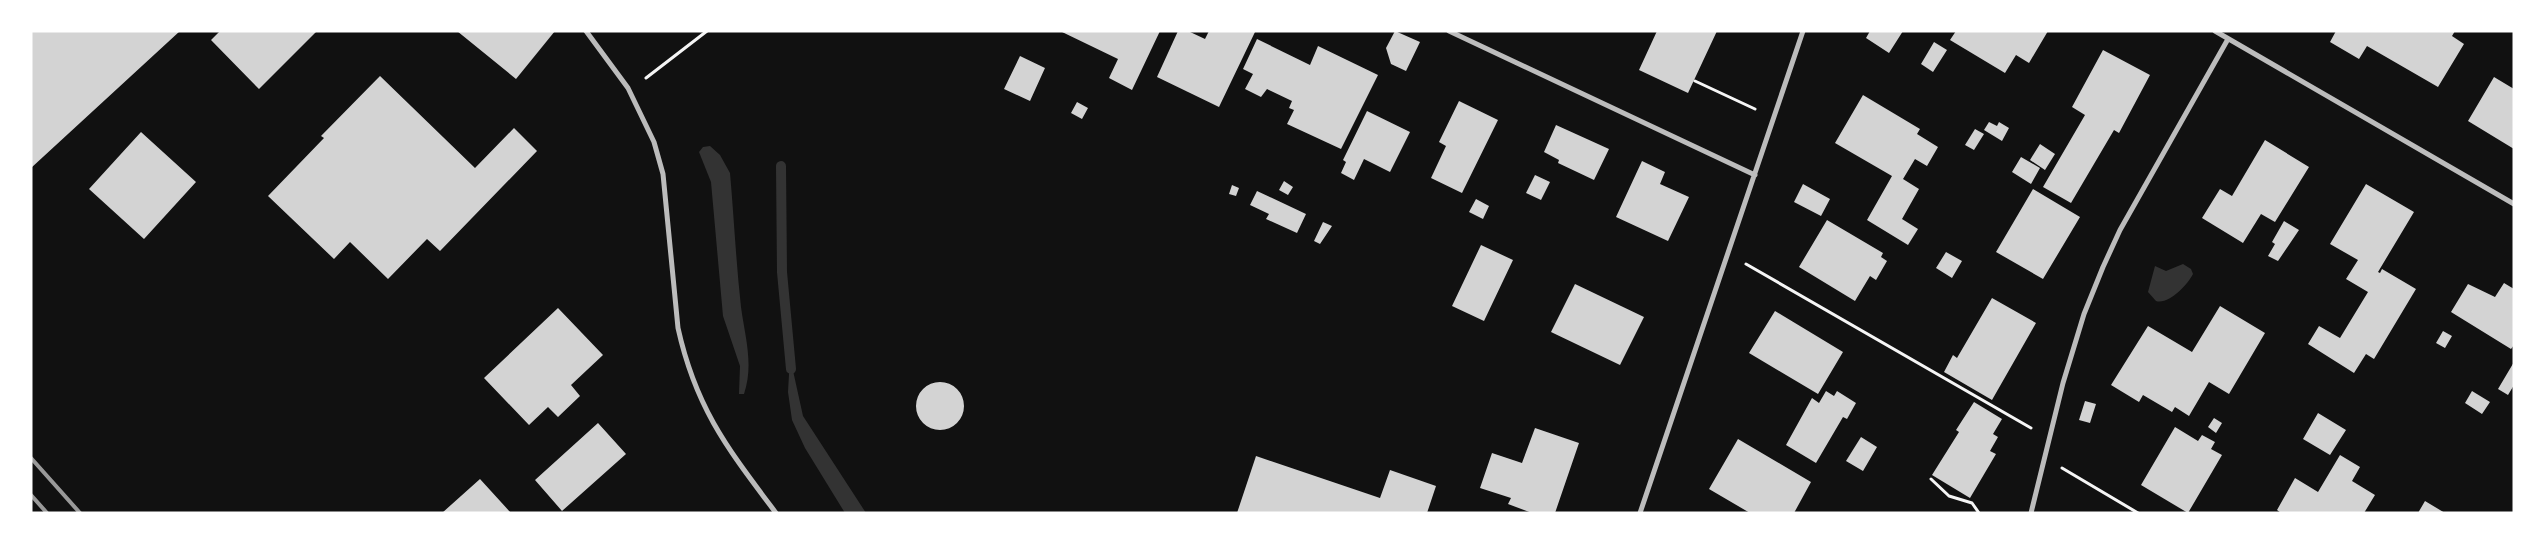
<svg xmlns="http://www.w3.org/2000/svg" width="2545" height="544" font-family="Quicksand,sans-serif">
	<rect width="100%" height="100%" fill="#111"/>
	<!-- water -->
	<path fill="#333" d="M 710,146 L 720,155 L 730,173 C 734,218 736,262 741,307 C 745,337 754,364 744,394 L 739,394 L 740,366 L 723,316 L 711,182 L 699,152 L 703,147 Z
		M 2183,264 L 2191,269 L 2193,274 C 2188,284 2169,305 2156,301 L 2148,292 L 2155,266 L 2166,271 Z
		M 790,357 L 803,416 L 866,513 L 845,513 L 805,448 L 792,420 L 788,392 Z"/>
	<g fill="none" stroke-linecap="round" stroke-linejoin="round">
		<!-- stream -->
		<path stroke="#333" stroke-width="10" d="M 781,166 L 782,272 L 791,369"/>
	</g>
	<!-- building -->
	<path fill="#d3d3d3" d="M 31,31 L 180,31 L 31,168 Z
		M 220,31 L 317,31 L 259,89 L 211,40 Z
		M 457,31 L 555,31 L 516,79 Z
		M 1060,31 L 1160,31 L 1132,90 L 1109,78 L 1118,59 Z
		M 1178,31 L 1188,31 L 1205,39 L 1209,31 L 1255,32 L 1219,107 L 1157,77 Z
		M 1395,31 L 1420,42 L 1406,71 L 1391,64 L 1386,48 Z
		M 1657,31 L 1717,31 L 1688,93 L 1639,70 Z
		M 1870,31 L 1903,31 L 1889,53 L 1866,38 Z
		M 1956,31 L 2048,31 L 2029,63 L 2016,55 L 2005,73 L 1950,40 Z
		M 2336,31 L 2455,31 L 2452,36 L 2464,44 L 2438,87 L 2367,46 L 2359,59 L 2330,42 Z
		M 1257,39 L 1310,65 L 1318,46 L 1378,75 L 1341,149 L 1287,124 L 1294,110 L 1289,108 L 1292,101 L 1267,89 L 1261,97 L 1245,89 L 1253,74 L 1243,69 Z
		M 1934,42 L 1947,50 L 1933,72 L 1921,64 Z
		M 2103,50 L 2150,75 L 2119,133 L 2114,130 L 2071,203 L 2043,187 L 2085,115 L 2072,107 Z
		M 1020,56 L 1045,68 L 1030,101 L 1004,89 Z
		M 380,76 L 475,168 L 514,128 L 537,151 L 440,251 L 427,239 L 388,279 L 350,242 L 334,259 L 268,196 L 324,138 L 321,136 Z
		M 2494,77 L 2514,89 L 2514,149 L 2468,121 Z
		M 1863,95 L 1920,129 L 1917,134 L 1938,147 L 1927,166 L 1915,159 L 1903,179 L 1919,189 L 1902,219 L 1918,229 L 1908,245 L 1867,220 L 1892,176 L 1835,143 Z
		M 1459,101 L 1498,120 L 1462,193 L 1431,178 L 1446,146 L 1439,142 Z
		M 1077,102 L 1088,108 L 1082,119 L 1071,113 Z
		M 1367,111 L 1410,132 L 1390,172 L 1364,159 L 1354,180 L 1341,173 L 1346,162 L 1343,160 Z
		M 1989,122 L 1997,126 L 1999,122 L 2009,128 L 2002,141 L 1984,130 Z
		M 1556,125 L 1609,149 L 1594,180 L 1558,163 L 1559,160 L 1544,152 Z
		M 1975,129 L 1984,134 L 1974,150 L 1965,145 Z
		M 141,132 L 196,182 L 144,239 L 89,189 Z
		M 2265,140 L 2309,167 L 2275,222 L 2261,214 L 2243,243 L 2202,218 L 2220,189 L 2232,196 Z
		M 2040,144 L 2055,154 L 2045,170 L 2030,160 Z
		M 2021,157 L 2040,168 L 2031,184 L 2012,172 Z
		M 1642,161 L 1665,172 L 1660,184 L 1689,197 L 1668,241 L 1616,217 Z
		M 1535,175 L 1550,182 L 1541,200 L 1526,193 Z
		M 1284,181 L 1293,187 L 1288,195 L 1279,190 Z
		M 1803,184 L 1830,199 L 1821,216 L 1794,202 Z
		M 2366,184 L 2414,212 L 2378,272 L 2380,273 L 2382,269 L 2416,289 L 2374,359 L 2366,354 L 2354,373 L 2308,344 L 2319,326 L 2340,338 L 2368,292 L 2346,279 L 2358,260 L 2330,244 Z
		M 1232,185 L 1239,188 L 1236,196 L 1229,194 Z
		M 2033,189 L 2080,217 L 2043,279 L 1996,252 Z
		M 1257,191 L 1306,214 L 1297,233 L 1266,219 L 1269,214 L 1250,205 Z
		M 1476,199 L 1489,206 L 1483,219 L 1469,212 Z
		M 1827,220 L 1883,253 L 1881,257 L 1887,261 L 1876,280 L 1870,276 L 1855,301 L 1799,267 Z
		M 2284,221 L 2299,230 L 2278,261 L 2268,256 L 2275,244 L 2272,242 Z
		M 1323,222 L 1332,226 L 1320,244 L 1314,241 Z
		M 1481,245 L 1513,260 L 1484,321 L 1452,306 Z
		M 1946,252 L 1962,261 L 1952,278 L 1936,268 Z
		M 2504,283 L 2514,289 L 2514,345 L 2511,349 L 2451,312 L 2468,284 L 2495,297 Z
		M 1575,284 L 1644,317 L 1620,365 L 1551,332 Z
		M 1992,298 L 2036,323 L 1992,400 L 1944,372 L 1953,355 L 1957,358 Z
		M 2220,306 L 2265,333 L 2229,394 L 2209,382 L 2189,416 L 2175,407 L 2172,412 L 2143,395 L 2139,402 L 2111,385 L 2148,326 L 2192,352 Z
		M 558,308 L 603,355 L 571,385 L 580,396 L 558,417 L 548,407 L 529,425 L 484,378 Z
		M 1775,311 L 1843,352 L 1818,394 L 1749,353 Z
		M 2443,331 L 2452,336 L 2445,348 L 2436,343 Z
		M 2514,362 L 2514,385 L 2508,395 L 2498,389 Z
		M916 406a24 24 0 1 1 48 0a24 24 0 1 1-48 0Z
		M 1826,391 L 1834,396 L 1837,391 L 1856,403 L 1847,419 L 1843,417 L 1816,463 L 1786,445 L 1812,398 L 1819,403 Z
		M 2472,391 L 2490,402 L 2482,414 L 2465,403 Z
		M 2085,401 L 2096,404 L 2090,423 L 2079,420 Z
		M 1974,402 L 2002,419 L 1993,434 L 1998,437 L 1990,451 L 1996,454 L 1970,498 L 1932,475 L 1959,432 L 1956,430 Z
		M 2318,413 L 2346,430 L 2330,455 L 2303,439 Z
		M 2214,418 L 2222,423 L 2216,433 L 2208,427 Z
		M 598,423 L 626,454 L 562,511 L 535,480 Z
		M 2175,427 L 2198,441 L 2202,435 L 2215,442 L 2211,449 L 2222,455 L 2188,513 L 2141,485 Z
		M 1535,428 L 1579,443 L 1555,513 L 1532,513 L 1508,504 L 1511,498 L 1480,488 L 1492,453 L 1522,463 Z
		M 1861,437 L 1877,447 L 1863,471 L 1846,461 Z
		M 1738,439 L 1811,482 L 1794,513 L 1750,513 L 1709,489 Z
		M 2340,455 L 2360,467 L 2352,481 L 2375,495 L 2364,513 L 2281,513 L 2277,510 L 2295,478 L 2318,492 Z
		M 1256,456 L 1380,498 L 1390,470 L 1436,486 L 1427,513 L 1237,513 Z
		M 480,479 L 511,513 L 442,513 Z
		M 2425,501 L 2445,513 L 2418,513 Z"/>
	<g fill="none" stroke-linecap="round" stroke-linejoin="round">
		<!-- path -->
		<path stroke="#f5f5f5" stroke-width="3" d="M 646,78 L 707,31
			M 1695,81 L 1755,109
			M 1746,264 L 2031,428
			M 2062,468 L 2138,513
			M 1931,479 L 1949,496 L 1972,503 L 1979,513"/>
		<!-- minor -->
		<path stroke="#bcbcbc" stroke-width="5" d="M 586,31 L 628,88 L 654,142 L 663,174 L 678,328 C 696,409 728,449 776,513
			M 1449,31 L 1755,175
			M 2215,31 L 2514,204
			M 1640,513 L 1803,31
			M 2031,513 L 2063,383 L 2084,314 L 2103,267 L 2120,230 L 2228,39"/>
		<!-- rail -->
		<path stroke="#9a9a9a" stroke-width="4" d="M 31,458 L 80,513
			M 31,495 L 47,513"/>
	</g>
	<!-- border -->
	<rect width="2545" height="544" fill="none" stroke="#ffffff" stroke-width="65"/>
</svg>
